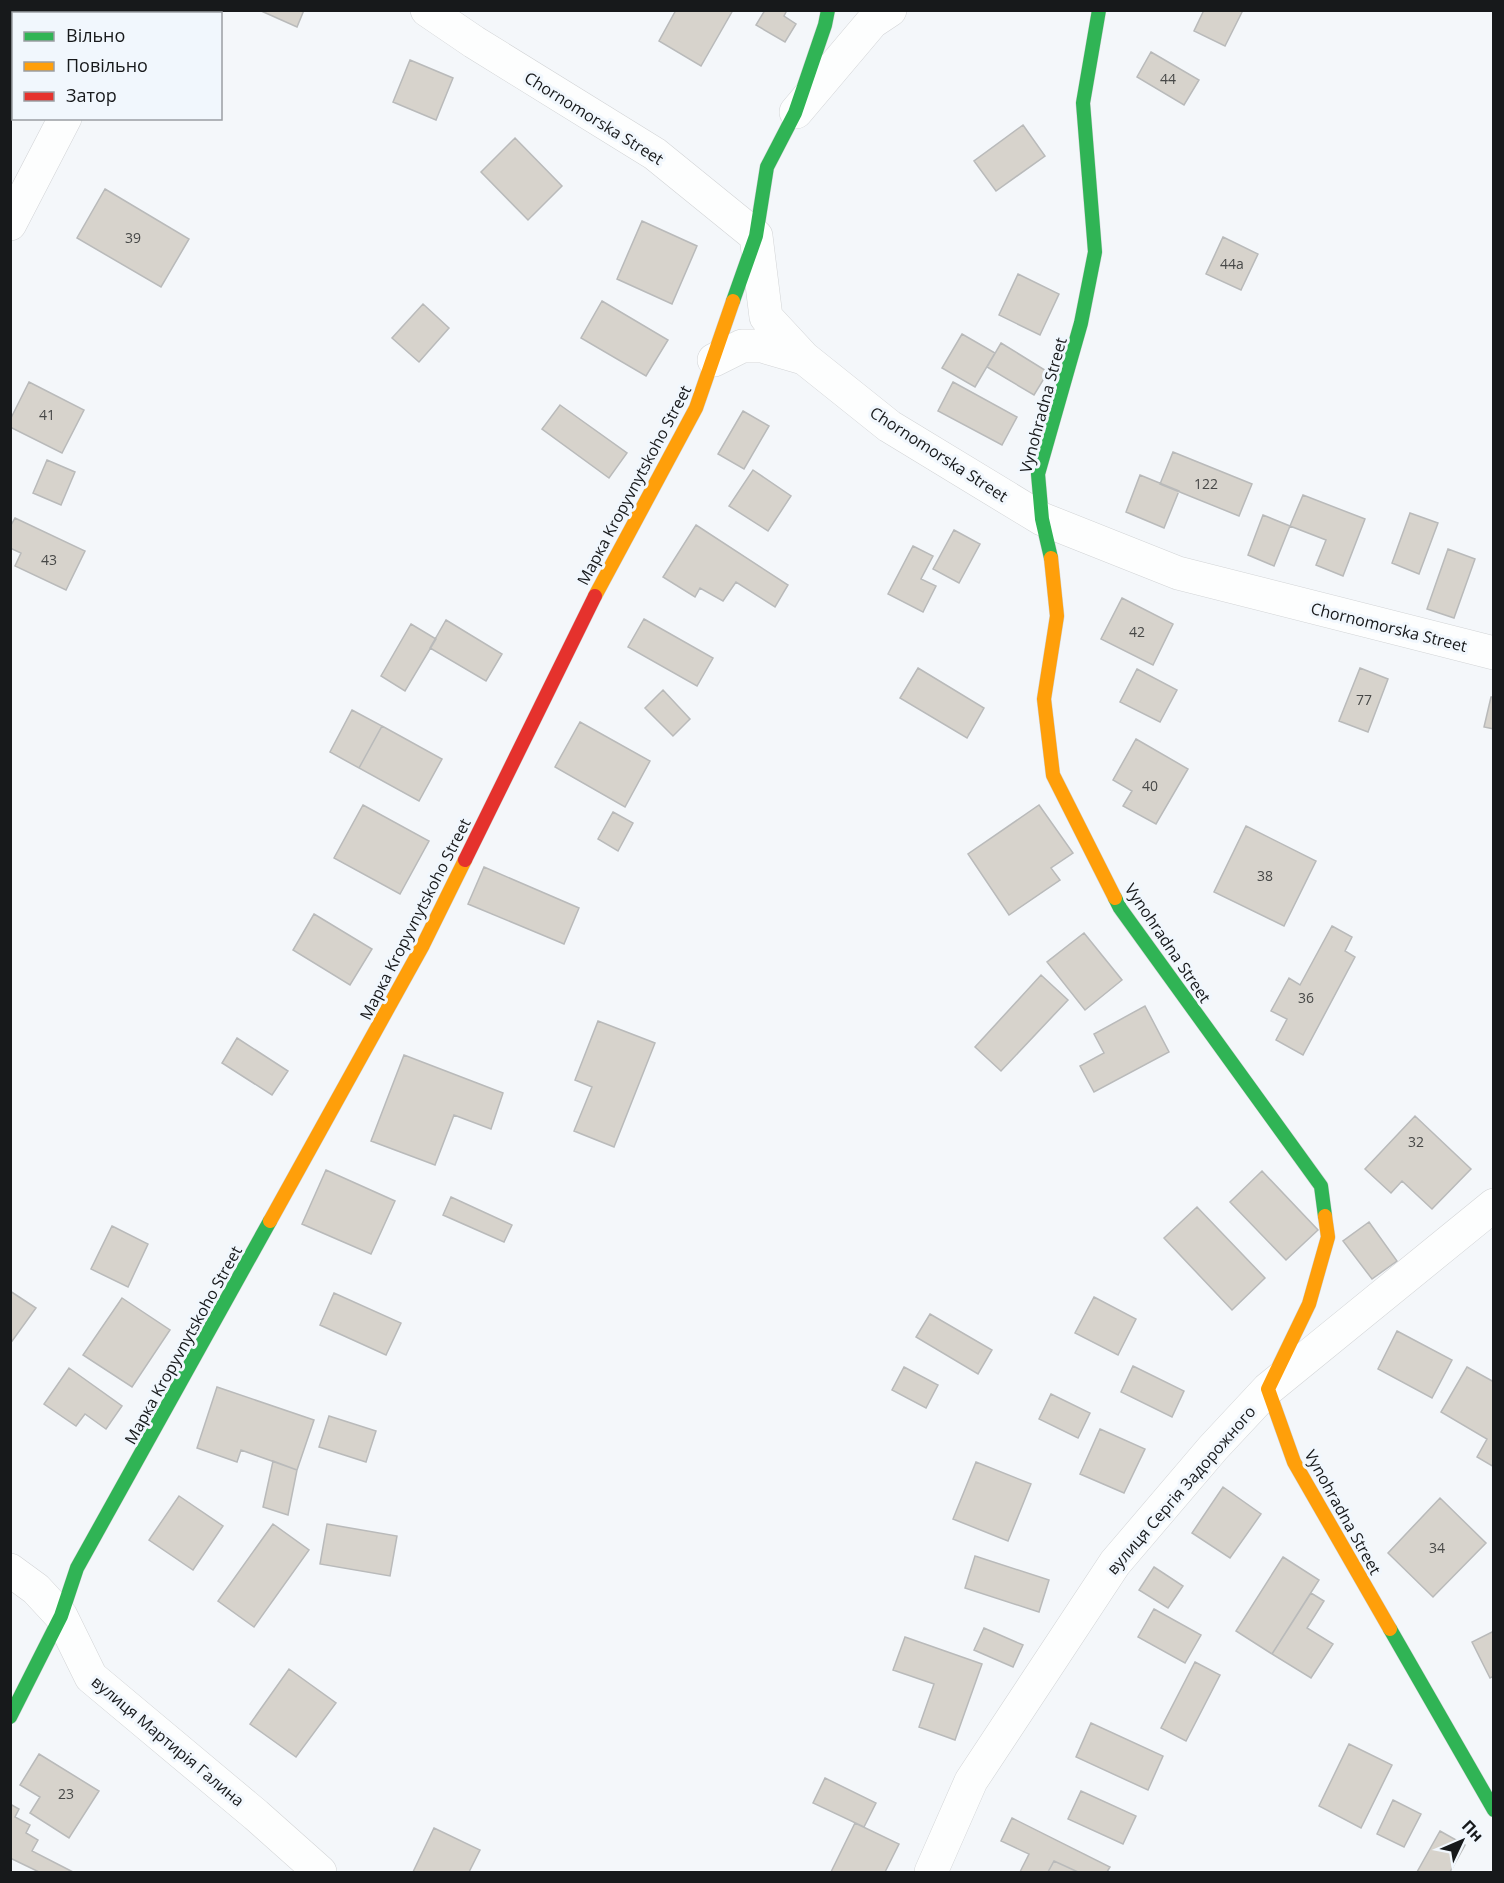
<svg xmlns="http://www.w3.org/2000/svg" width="1504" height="1883" font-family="'Open Sans',sans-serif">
	<rect width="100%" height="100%" fill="#f4f7fa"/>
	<!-- building -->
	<path fill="#d7d3cc" stroke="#b9baba" stroke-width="1.5" d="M 259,10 L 304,10 L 297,27 Z
		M 676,10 L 733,10 L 701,66 L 659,41 Z
		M 765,10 L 787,10 L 784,16 L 796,24 L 785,42 L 756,25 Z
		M 1204,10 L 1243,10 L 1225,46 L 1194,31 Z
		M 1151,52 L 1199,80 L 1184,105 L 1137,77 Z
		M 410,60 L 453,78 L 436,120 L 393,102 Z
		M 1023,125 L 1045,156 L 996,191 L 974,161 Z
		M 515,138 L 562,186 L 528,220 L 481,172 Z
		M 105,189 L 189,239 L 161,287 L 77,238 Z
		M 642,221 L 697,246 L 672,304 L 617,279 Z
		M 1223,237 L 1258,254 L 1241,290 L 1206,274 Z
		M 1018,274 L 1059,294 L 1040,335 L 999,315 Z
		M 602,301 L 668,340 L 646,376 L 581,338 Z
		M 423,304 L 449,328 L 419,362 L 392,338 Z
		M 962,334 L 995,353 L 975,387 L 942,368 Z
		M 1001,343 L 1048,372 L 1034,395 L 987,367 Z
		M 29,382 L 84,410 L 62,453 L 10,427 L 10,420 Z
		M 953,382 L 1017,417 L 1002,445 L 938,411 Z
		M 560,405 L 627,453 L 609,478 L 542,429 Z
		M 743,411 L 769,426 L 744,469 L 718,454 Z
		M 1173,452 L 1252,484 L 1239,516 L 1160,484 Z
		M 47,460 L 75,472 L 61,505 L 33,493 Z
		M 753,470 L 791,496 L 768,531 L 729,506 Z
		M 1140,475 L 1179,491 L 1164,528 L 1126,512 Z
		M 1303,495 L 1365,519 L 1343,576 L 1316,565 L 1326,540 L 1290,526 Z
		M 1410,513 L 1438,523 L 1419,574 L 1392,563 Z
		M 1263,515 L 1290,526 L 1274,566 L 1248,555 Z
		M 15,518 L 85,551 L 66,590 L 15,566 L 21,553 L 10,548 L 10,527 Z
		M 696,525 L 788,585 L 775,607 L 736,582 L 723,601 L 700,588 L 695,597 L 663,577 Z
		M 954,530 L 980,544 L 959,583 L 933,569 Z
		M 913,546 L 933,556 L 921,579 L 936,586 L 923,612 L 888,594 Z
		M 1448,549 L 1475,559 L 1454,618 L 1427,609 Z
		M 1122,598 L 1173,624 L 1153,665 L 1101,639 Z
		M 644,619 L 713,658 L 697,686 L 628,647 Z
		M 446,620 L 502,654 L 486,681 L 430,648 Z
		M 411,624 L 436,639 L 405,691 L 381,676 Z
		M 918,668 L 984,708 L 967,738 L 900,698 Z
		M 1360,668 L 1388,679 L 1368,732 L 1339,721 Z
		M 1137,669 L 1177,690 L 1160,722 L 1120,702 Z
		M 663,690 L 690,719 L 673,736 L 645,708 Z
		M 1491,697 L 1494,697 L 1494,729 L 1484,727 Z
		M 352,710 L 382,726 L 359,768 L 330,752 Z
		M 580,722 L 650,761 L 625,807 L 555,767 Z
		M 382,726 L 442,759 L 419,801 L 359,768 Z
		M 1136,739 L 1188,769 L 1156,824 L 1123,806 L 1132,791 L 1113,780 Z
		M 363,805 L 429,841 L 400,894 L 334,858 Z
		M 1039,805 L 1073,853 L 1051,868 L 1060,880 L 1009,915 L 968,854 Z
		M 613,812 L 633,823 L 618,851 L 598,839 Z
		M 1246,826 L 1316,861 L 1284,926 L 1214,892 Z
		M 484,867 L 579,908 L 564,944 L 468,904 Z
		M 314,914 L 372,949 L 350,985 L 293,950 Z
		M 1332,926 L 1352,937 L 1345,951 L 1355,957 L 1303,1055 L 1276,1040 L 1287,1019 L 1271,1011 L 1289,978 L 1300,985 Z
		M 1084,933 L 1122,980 L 1085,1010 L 1047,962 Z
		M 1041,975 L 1068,1000 L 1001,1071 L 975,1047 Z
		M 1145,1006 L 1169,1052 L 1094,1092 L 1080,1066 L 1104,1053 L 1094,1034 Z
		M 598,1021 L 655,1043 L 614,1147 L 574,1131 L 592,1087 L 575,1080 Z
		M 237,1038 L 288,1071 L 272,1095 L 222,1063 Z
		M 404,1055 L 503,1093 L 491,1129 L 454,1115 L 435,1165 L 371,1141 Z
		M 1415,1116 L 1471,1169 L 1432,1209 L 1402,1181 L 1391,1193 L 1365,1169 Z
		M 326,1170 L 395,1201 L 371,1254 L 302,1224 Z
		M 1262,1171 L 1318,1230 L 1286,1260 L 1230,1202 Z
		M 451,1197 L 512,1225 L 504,1242 L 443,1215 Z
		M 1197,1207 L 1265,1278 L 1232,1310 L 1164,1238 Z
		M 1369,1222 L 1397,1261 L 1372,1279 L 1343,1241 Z
		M 112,1226 L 148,1244 L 128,1287 L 91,1269 Z
		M 10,1291 L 36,1308 L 10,1344 Z
		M 334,1293 L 401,1323 L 386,1355 L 320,1325 Z
		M 1094,1297 L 1136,1319 L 1118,1355 L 1075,1333 Z
		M 122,1298 L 170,1330 L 132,1387 L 83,1355 Z
		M 930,1314 L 992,1350 L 978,1374 L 916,1337 Z
		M 1397,1331 L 1452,1360 L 1432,1398 L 1378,1369 Z
		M 1133,1366 L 1184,1391 L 1172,1417 L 1121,1392 Z
		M 904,1367 L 938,1385 L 926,1408 L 892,1390 Z
		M 1467,1367 L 1494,1382 L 1494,1467 L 1477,1457 L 1487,1439 L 1441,1412 Z
		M 69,1368 L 122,1406 L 106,1429 L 85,1414 L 76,1426 L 44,1404 Z
		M 217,1387 L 314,1420 L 297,1470 L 241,1450 L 237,1462 L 197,1448 Z
		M 1051,1394 L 1090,1413 L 1078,1438 L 1039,1419 Z
		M 329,1416 L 376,1431 L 366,1462 L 319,1447 Z
		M 1100,1429 L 1145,1449 L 1124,1493 L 1080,1474 Z
		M 273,1461 L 297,1470 L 288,1515 L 263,1507 Z
		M 976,1462 L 1031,1484 L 1008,1541 L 953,1519 Z
		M 1223,1487 L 1261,1514 L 1230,1558 L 1192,1533 Z
		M 179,1496 L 223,1526 L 193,1570 L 149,1540 Z
		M 1440,1498 L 1486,1543 L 1433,1597 L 1388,1553 Z
		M 273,1524 L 309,1550 L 254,1627 L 218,1601 Z
		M 327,1524 L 397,1536 L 390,1576 L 320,1564 Z
		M 975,1556 L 1049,1580 L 1039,1612 L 965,1588 Z
		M 1283,1557 L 1319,1580 L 1272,1654 L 1236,1631 Z
		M 1154,1567 L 1183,1586 L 1168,1608 L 1139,1590 Z
		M 1311,1593 L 1324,1601 L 1307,1628 L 1333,1644 L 1311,1678 L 1272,1654 Z
		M 1154,1609 L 1201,1635 L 1185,1663 L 1138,1637 Z
		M 984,1628 L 1023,1645 L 1013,1667 L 974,1650 Z
		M 1494,1631 L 1494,1676 L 1490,1678 L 1472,1642 Z
		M 905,1637 L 982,1664 L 955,1740 L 919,1727 L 934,1684 L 893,1670 Z
		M 1195,1662 L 1220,1675 L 1186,1741 L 1161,1728 Z
		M 289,1669 L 336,1703 L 296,1757 L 250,1724 Z
		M 1091,1723 L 1163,1756 L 1148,1790 L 1076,1757 Z
		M 1349,1744 L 1392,1765 L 1361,1828 L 1319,1806 Z
		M 39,1754 L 99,1791 L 69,1838 L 30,1813 L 40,1797 L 20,1785 Z
		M 825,1778 L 876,1803 L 864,1827 L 813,1803 Z
		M 1081,1791 L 1136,1816 L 1123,1844 L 1068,1819 Z
		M 1393,1800 L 1421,1814 L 1404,1847 L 1377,1834 Z
		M 10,1804 L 19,1809 L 15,1817 L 30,1825 L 26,1833 L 38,1840 L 32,1851 L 73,1872 L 39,1872 L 10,1858 Z
		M 1012,1818 L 1110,1867 L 1107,1872 L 1078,1872 L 1054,1861 L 1048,1872 L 1020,1872 L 1029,1854 L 1001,1841 Z
		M 855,1823 L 899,1844 L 885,1872 L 831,1872 Z
		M 434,1828 L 480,1850 L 469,1872 L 413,1872 Z
		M 1440,1831 L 1465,1845 L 1450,1872 L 1417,1872 Z
		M 1054,1861 L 1078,1872 L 1048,1872 Z"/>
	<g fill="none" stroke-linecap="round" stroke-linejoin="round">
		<!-- street casing -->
		<g stroke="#d2d4d6" stroke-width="34">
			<path id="street" d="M 427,10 L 474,42 L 655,154 L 756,236 L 766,317 L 804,358 L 889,426 L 1042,519 L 1178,573 L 1494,653
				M 106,14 L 114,10
				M 10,17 L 14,18
				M 796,112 L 872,22 L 890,10
				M 10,224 L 65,118
				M 714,360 L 742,346 L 762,346 L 803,358
				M 10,1570 L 36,1589 L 61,1616 L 91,1677 L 256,1815 L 320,1872
				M 931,1872 L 971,1781 L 1115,1563 L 1213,1448 L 1268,1389 L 1494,1205"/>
		</g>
		<!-- fast casing -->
		<g stroke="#d2d4d6" stroke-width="15">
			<path id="fast" d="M 733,301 L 756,236 L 767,167 L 795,113 L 825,25 L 828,10
				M 1051,558 L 1042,519 L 1038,474 L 1081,323 L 1095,252 L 1083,103 L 1099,10
				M 1115,898 L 1120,908 L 1321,1186 L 1325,1216
				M 1390,1629 L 1494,1810
				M 10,1717 L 61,1616 L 77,1568 L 270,1221"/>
		</g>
		<!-- slow casing -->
		<g stroke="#d2d4d6" stroke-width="15">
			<path id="slow" d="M 1051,558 L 1057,616 L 1044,699 L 1053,775 L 1115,898
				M 595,596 L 696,408 L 733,301
				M 1325,1216 L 1328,1237 L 1309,1304 L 1268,1389 L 1294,1462 L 1390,1629
				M 270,1221 L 423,945 L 465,860"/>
		</g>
		<!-- jam casing -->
		<g stroke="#d2d4d6" stroke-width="15">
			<path id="jam" d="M 465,860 L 595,596"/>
		</g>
		<!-- street -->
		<use href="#street" stroke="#fdfefe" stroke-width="33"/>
		<!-- fast -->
		<use href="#fast" stroke="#30b455" stroke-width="14"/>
		<!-- slow -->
		<use href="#slow" stroke="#ff9f0a" stroke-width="14"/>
		<!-- jam -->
		<use href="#jam" stroke="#e5322d" stroke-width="14"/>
	</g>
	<g text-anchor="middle" stroke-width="6" stroke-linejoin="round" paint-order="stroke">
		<!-- number labels -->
		<g font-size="14" fill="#474847">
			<text x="1168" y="84">44</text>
			<text x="133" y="243">39</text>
			<text x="1232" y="269">44а</text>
			<text x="47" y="420">41</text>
			<text x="1206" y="489">122</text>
			<text x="49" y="565">43</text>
			<text x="1137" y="637">42</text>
			<text x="1364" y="705">77</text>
			<text x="1150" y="791">40</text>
			<text x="1265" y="881">38</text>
			<text x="1306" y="1003">36</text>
			<text x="1416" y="1147">32</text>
			<text x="1437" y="1553">34</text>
			<text x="66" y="1799">23</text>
		</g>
		<!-- street labels -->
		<g font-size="16" fill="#17191b" stroke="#f1f7fd">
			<text transform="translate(594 118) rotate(32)" y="6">Chornomorska Street</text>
			<text transform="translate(1043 405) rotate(-75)" y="6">Vynohradna Street</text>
			<text transform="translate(939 454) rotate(33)" y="6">Chornomorska Street</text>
			<text transform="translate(634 485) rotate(-62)" y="6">Марка Kropyvnytskoho Street</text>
			<text transform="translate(1389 627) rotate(14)" y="6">Chornomorska Street</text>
			<text transform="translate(415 919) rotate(-63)" y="6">Марка Kropyvnytskoho Street</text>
			<text transform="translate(1168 943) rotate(56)" y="6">Vynohradna Street</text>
			<text transform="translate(183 1345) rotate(-61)" y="6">Марка Kropyvnytskoho Street</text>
			<text transform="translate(1181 1490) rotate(-49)" y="6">вулиця Сергія Задорожного</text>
			<text transform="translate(1343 1512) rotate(61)" y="6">Vynohradna Street</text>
			<text transform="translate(168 1741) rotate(40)" y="6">вулиця Мартирія Галина</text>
		</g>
	</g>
	<!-- border -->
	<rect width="1504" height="1883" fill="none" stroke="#17191b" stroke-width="24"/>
	<!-- legend -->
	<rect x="12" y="12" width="210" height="108" fill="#f1f7fd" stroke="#9a9ea3" stroke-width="1.5"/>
	<rect x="24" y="32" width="30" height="9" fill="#30b455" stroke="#9a9ea3" stroke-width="1.5"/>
	<text x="66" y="42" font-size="18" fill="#17191b">Вільно</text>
	<rect x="24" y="62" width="30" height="9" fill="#ff9f0a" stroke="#9a9ea3" stroke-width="1.5"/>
	<text x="66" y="72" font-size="18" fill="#17191b">Повільно</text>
	<rect x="24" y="92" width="30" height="9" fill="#e5322d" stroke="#9a9ea3" stroke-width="1.5"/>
	<text x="66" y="102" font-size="18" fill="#17191b">Затор</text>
	<!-- north arrow -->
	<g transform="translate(1462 1841) rotate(46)" stroke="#f1f7fd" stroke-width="4.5" paint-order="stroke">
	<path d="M0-4.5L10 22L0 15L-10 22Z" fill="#17191b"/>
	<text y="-9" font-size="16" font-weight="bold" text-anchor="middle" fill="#17191b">Пн</text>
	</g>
</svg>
